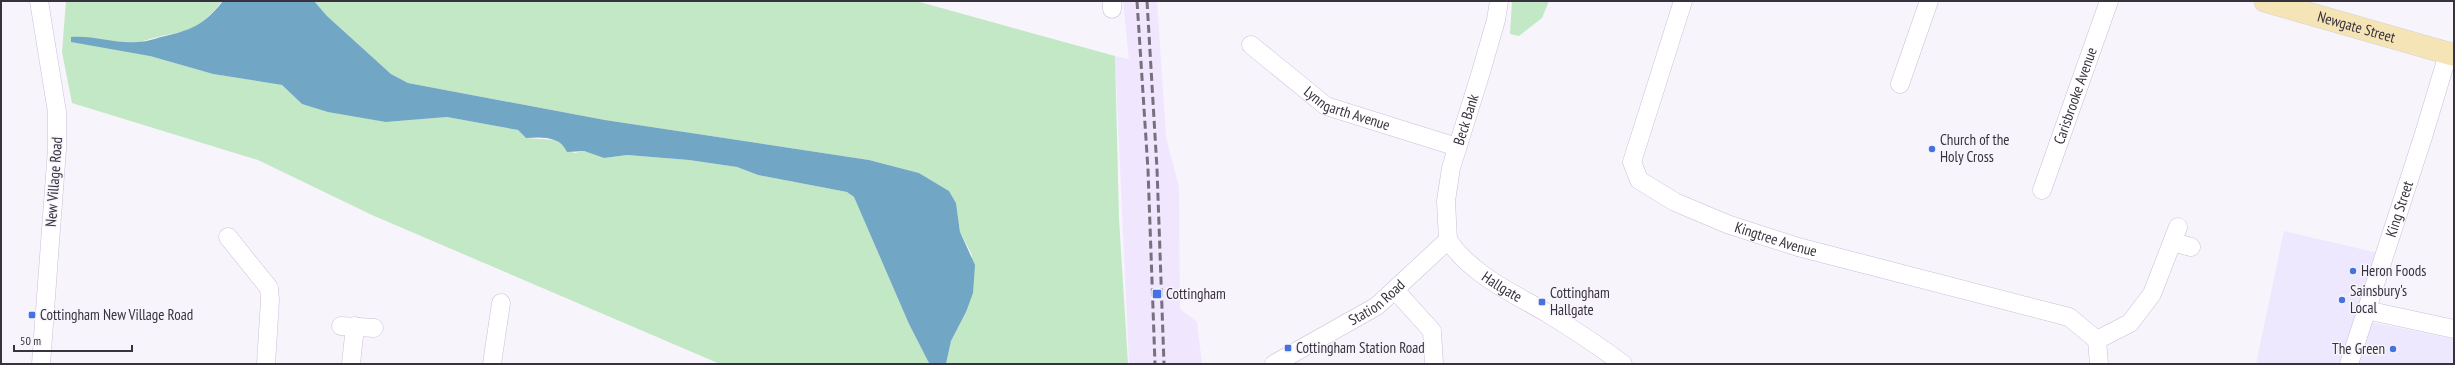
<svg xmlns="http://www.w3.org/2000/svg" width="2455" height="365" font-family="'PT Sans Narrow',sans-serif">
	<rect width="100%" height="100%" fill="#f7f4fb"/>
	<!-- commercial -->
	<path fill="#ede8fe" d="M 2284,231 L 2382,254 L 2365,321 L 2454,339 L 2454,364 L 2256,364 Z"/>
	<!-- built -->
	<path fill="#f0e6fe" d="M 1123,1 L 1157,1 L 1166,137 L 1179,187 L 1180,309 L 1197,322 L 1202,364 L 1129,364 L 1115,56 L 1129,59 Z"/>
	<!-- green -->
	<path fill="#c2e8c5" d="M 66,1 L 222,1 C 192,40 178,28 138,43 L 150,56 L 213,74 L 282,85 L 302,104 L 386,122 L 447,117 L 518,130 L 526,138 L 555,140 L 574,153 L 584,151 L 604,158 L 627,155 L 689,160 L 737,167 L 758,175 L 847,192 L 854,197 L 909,324 L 930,364 L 720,364 L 372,215 L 258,160 L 72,103 L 62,52 Z
		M 314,1 L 916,1 L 1115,56 L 1119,219 L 1128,364 L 946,364 L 951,341 L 966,312 L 972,255 L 960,232 L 956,203 L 949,191 L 919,173 L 869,160 L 605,120 L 408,83 L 391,74 L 327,16 Z
		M 1512,1 L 1549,1 L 1542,18 L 1519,36 L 1510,34 Z"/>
	<!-- water -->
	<path fill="#72a6c5" d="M 223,1 L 314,1 L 327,16 L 391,74 L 408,83 L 605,120 L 869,160 L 919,173 L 949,191 L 956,203 L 960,232 L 975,265 L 973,293 L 966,312 L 951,341 L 946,364 L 930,364 L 928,361 L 909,324 L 854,197 L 847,192 L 758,175 L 737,167 L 689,160 L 627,155 L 604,158 L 584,151 L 567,152 C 560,136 542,137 526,138 L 518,130 L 447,117 L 386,122 L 328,112 L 302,104 L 282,85 L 213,74 L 150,56 L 71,42 L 71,37 C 93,35 115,44 138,42 C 145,42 154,39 161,37 C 191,30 203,26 223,1 Z"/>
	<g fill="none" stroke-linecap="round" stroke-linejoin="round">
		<!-- minor casing -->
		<g stroke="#cbbedc" stroke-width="19">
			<g id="minor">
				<path d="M 39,1 L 57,112 L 57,149 L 41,364"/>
				<path d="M 1112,1 L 1112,9"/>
				<path id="s1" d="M 1683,1 L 1632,162 L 1639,180 L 1675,202 L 1727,224 L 1798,247 L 2069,317 L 2097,340 L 2130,323 L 2152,294 L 2178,227"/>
				<path id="s2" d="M 1251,45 L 1326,106 L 1457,147"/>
				<path d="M 1900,84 L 1929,1"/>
				<path id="s3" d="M 2042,190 L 2109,1"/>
				<path d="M 228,237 L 269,288 L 270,300 L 266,364"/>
				<path id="s4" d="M 1448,240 L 1446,201 L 1451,168 L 1481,72 L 1496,20 L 1499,1"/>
				<path id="s5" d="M 1448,240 C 1472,275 1511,292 1547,313 C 1573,329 1599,346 1623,364"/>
				<path d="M 2173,242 L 2191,247"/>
				<path d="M 1396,291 L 1432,331 L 1434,364"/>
				<path d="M 2366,310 L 2454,329"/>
				<path d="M 341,326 L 374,328"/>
				<path d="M 2097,340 L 2099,364"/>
				<path d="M 351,364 L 355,326"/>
				<path d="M 492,364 L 501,303"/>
				<path id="s6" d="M 1274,364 L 1377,306 L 1448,240"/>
				<path id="s7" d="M 2349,364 L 2423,137 L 2448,54"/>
			</g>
		</g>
		<!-- major casing -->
		<g stroke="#d3d2d5" stroke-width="23">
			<g id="major">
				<path id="s8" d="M 2265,1 L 2454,55"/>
			</g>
		</g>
		<!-- minor -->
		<use href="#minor" stroke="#fff" stroke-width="18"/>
		<!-- major -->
		<use href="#major" stroke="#f5e4b5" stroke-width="22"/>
		<!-- rail -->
		<path stroke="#76717c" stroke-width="3" stroke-dasharray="8 4" stroke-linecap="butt" d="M 1137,1 L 1148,170 L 1155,364
			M 1147,1 L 1157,169 L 1164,364"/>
	</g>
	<!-- markers -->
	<g fill="#4571e3" stroke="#f7f4fb" stroke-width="1.5">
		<circle cx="1932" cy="149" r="4"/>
		<circle cx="2353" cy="271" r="4"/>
		<rect x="1152" y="289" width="10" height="10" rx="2"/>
		<circle cx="2342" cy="300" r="4"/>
		<rect x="1538" y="298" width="8" height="8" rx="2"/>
		<rect x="28" y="311" width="8" height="8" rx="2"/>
		<rect x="1284" y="344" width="8" height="8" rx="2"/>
		<circle cx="2393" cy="349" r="4"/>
	</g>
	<g text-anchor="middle" stroke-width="3" stroke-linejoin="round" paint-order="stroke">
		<!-- street labels -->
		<g font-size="15" fill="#38323e" stroke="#f7f4fb">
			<text dy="5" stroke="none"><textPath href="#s8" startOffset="95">Newgate Street</textPath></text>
			<text dy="5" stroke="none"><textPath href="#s3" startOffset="100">Carisbrooke Avenue</textPath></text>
			<text dy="5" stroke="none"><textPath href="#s2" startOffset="117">Lynngarth Avenue</textPath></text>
			<text dy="5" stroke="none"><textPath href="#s4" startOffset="123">Beck Bank</textPath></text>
			<text transform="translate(54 182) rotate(-86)" y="5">New Village Road</text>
			<text dy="5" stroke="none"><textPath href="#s7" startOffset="163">King Street</textPath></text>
			<text dy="5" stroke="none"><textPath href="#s1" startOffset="338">Kingtree Avenue</textPath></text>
			<text dy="5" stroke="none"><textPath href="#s5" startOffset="72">Hallgate</textPath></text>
			<text dy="5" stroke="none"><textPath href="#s6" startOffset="120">Station Road</textPath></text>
		</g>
		<!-- poi labels -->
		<g font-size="15" fill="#38323e" stroke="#f7f4fb" text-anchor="start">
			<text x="1940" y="145">Church of the<tspan x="1940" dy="17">Holy Cross</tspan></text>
			<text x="2361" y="276">Heron Foods</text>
			<text x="2350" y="296">Sainsbury's<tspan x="2350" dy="17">Local</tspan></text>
			<text x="1550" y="298">Cottingham<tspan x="1550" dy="17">Hallgate</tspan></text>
			<text x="1166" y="299">Cottingham</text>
			<text x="40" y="320">Cottingham New Village Road</text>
			<text x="1296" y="353">Cottingham Station Road</text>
			<text x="2385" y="354" text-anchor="end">The Green</text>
		</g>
	</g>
	<!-- border -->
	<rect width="2455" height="365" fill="none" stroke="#38323e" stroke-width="4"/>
	<!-- scale -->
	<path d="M14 345v6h118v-6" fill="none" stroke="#38323e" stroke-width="2"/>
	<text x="20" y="345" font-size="12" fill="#38323e" stroke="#f7f4fb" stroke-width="3" paint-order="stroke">50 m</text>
</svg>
